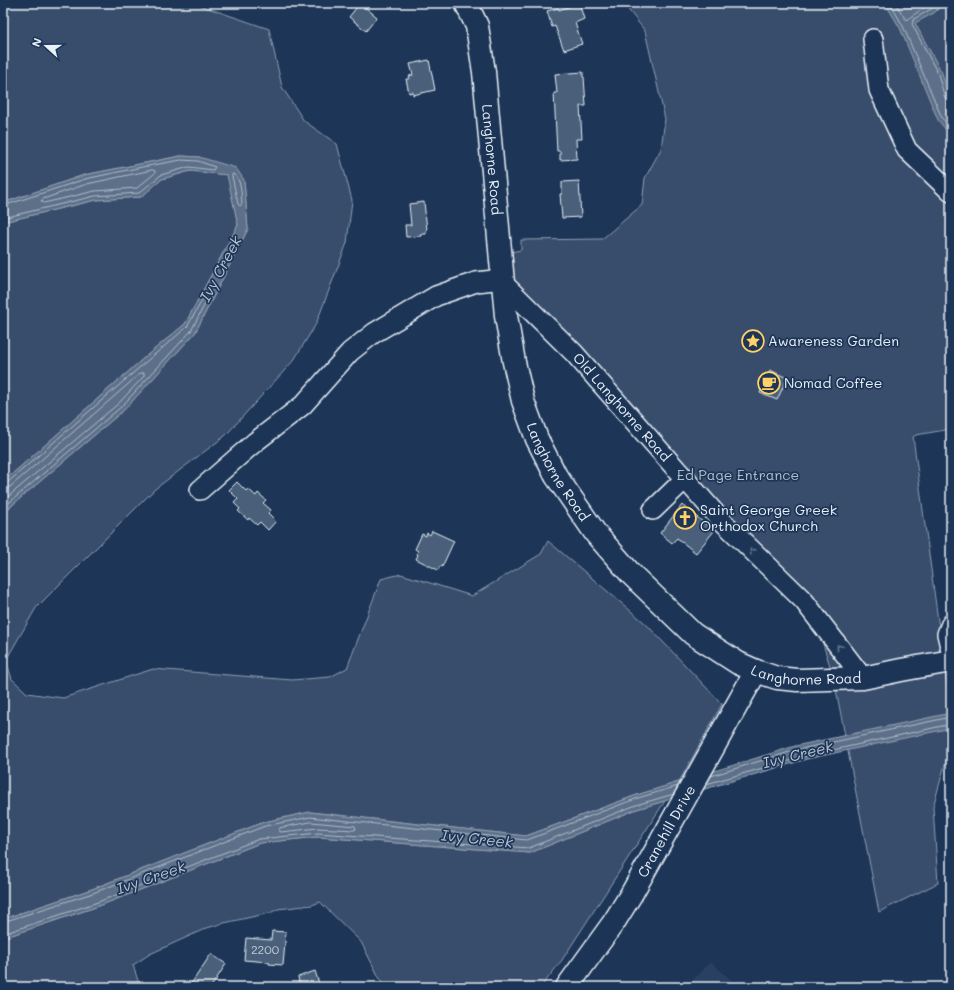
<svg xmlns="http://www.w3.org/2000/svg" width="954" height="990" font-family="Mali,sans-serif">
	<rect width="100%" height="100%" fill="#1d3557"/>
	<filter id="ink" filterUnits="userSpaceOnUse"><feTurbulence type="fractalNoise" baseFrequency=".025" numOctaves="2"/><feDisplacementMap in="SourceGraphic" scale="8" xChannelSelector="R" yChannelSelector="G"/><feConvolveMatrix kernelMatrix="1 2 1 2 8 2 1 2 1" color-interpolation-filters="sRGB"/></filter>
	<g filter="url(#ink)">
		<!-- built -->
		<path fill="#2a4162" d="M 711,962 L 739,987 L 686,987 Z"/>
		<!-- green -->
		<path fill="#374d6c" stroke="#909fb2" d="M 3,3 L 193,3 L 269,29 L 282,87 L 304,121 L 337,144 L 352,200 L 347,243 L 316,324 L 294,360 L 225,436 L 155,489 L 36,608 L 6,660 L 12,679 L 27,693 L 63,698 L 153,669 L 292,680 L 330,677 L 347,668 L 381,579 L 401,574 L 472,596 L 541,554 L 548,541 L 645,623 L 722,704 L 679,782 L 637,795 L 526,836 L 310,812 L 264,822 L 92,889 L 3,919 L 3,513 L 125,409 L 195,333 L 248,229 L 244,180 L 199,157 L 180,156 L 84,175 L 3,203 Z
			M 623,3 L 951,3 L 951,429 L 916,435 L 913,437 L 951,716 L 951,743 L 933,807 L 938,883 L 879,912 L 834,679 L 814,615 L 503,283 L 501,254 L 521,250 L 521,240 L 602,239 L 642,205 L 645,178 L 661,149 L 665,119 L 645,31 Z
			M 190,171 L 228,175 L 238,225 L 185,324 L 145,357 L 3,482 L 3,222 L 96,200 L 141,197 L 162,179 Z
			M 665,801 L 562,960 L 541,987 L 384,987 L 361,942 L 320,902 L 312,905 L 278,909 L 270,913 L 224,923 L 207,928 L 150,954 L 133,965 L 140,987 L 3,987 L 3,938 L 99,906 L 260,843 L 318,837 L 530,853 L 637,809 Z"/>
		<!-- water -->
		<path fill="#5d7089" stroke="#95a4b5" d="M 885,3 L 906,3 L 906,4 L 908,3 L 944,3 L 934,13 L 915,23 L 942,73 L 951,102 L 951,136 L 938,120 L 900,28 Z
			M 181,156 L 199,157 L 236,168 L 244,180 L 248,229 L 195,333 L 125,409 L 3,513 L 3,482 L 145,357 L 185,324 L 238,225 L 227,175 L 190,171 L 162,179 L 141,197 L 96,200 L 3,222 L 3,203 L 84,175 Z
			M 951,713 L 951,728 L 807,759 L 637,809 L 530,853 L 318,837 L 260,843 L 99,906 L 3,938 L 3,919 L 92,889 L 264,822 L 310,812 L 526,836 L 637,795 L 795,746 Z"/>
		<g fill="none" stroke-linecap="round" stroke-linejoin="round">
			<!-- shore -->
			<path stroke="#b0bdcc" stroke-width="1" d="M 890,3 L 903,26 L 942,118 L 951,129
				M 895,3 L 906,20 L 931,3
				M 938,3 L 931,9 L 914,19 L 912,24 L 938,74 L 945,98 L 948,100 L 951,101
				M 153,170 L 155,171 L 155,173 L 137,188 L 95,191 L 44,203 L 41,201 L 43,199 L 87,184 Z
				M 233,174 C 242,179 241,194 242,204 L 240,206 L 238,204 L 232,176 Z
				M 3,206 L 85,179 L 142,167 L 181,160 L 198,161 L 215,167 L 213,170 L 189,167 L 161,175 L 139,193 L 95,196 L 3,218
				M 3,484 L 7,483 L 148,360 L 187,327 L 208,290 L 211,290 L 211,292 L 191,331 L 122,406 L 3,508
				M 3,489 L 10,487 L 141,373 L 144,373 L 144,376 L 119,403 L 3,501
				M 711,776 L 796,750 L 951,717
				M 706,784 L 806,756 L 951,724
				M 311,822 L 355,826 L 356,829 L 354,830 L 318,828 L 281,832 L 279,831 L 280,828 Z
				M 3,922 L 93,893 L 265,826 L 310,817 L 527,840 L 638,798 L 678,786
				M 3,934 L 98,902 L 259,839 L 318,833 L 529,848 L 636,805 L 674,794"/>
		</g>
		<!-- building -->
		<path fill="#495e7a" stroke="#e8f1f8" d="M 360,3 L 377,17 L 366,31 L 349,17 Z
			M 579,3 L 584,19 L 575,23 L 582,44 L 564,50 L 555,26 L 552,27 L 547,11 L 558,8 L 559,10 Z
			M 429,60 L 435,90 L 413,95 L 413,92 L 409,93 L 406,79 L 410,79 L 409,76 L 413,75 L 410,64 Z
			M 583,72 L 583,77 L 584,77 L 586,106 L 580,106 L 582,139 L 576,139 L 577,159 L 560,160 L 560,151 L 557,151 L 554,93 L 557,93 L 555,74 Z
			M 579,181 L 581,217 L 562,218 L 560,194 L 562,194 L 562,182 Z
			M 424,202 L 427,230 L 426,230 L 426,234 L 421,234 L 421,236 L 406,237 L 405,225 L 411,225 L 409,204 Z
			M 770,370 L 787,378 L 777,400 L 760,393 Z
			M 237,482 L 246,491 L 248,489 L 256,496 L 258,493 L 266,500 L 263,503 L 271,510 L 268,513 L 276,521 L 268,530 L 260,522 L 257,525 L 249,518 L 248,520 L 238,511 L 240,509 L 234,503 L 238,499 L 229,490 Z
			M 682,505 L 714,531 L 696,553 L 677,538 L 672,543 L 660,533 Z
			M 432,531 L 454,541 L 442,567 L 440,566 L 438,570 L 416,559 L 418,555 L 417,554 L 418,551 L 415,549 L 422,534 L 426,536 L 427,533 L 430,535 Z
			M 272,931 L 286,932 L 283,965 L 269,964 L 269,962 L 244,960 L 246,938 L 271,940 Z
			M 211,954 L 226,964 L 211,987 L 189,987 Z
			M 315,971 L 320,987 L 300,987 L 298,977 Z"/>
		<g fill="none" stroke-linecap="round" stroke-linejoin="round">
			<!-- minor casing -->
			<g stroke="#e8f1f8" stroke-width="22">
				<g id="minor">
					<path d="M 873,39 L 879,90 L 907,150 L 951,192"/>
					<path id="s1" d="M 503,283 L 574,353 L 722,521 L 804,601 L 863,678"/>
					<path d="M 200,490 L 255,442 L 303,405 L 350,352 L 374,333 L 436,296 L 476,282 L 503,279"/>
					<path d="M 653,510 L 686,478"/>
					<path d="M 951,624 L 947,634 L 951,651"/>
				</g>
			</g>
			<!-- major casing -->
			<g stroke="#e8f1f8" stroke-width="25">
				<g id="major">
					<path id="s2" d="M 466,3 L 477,26 L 484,72 L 506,316 L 514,362 L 523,401 L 537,439 L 556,476 L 596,534 L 631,574 L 693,634 L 738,663 L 756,671 L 777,678 L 797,680 L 863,678 L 901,670 L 951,661"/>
					<path id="s3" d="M 567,987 L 614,922 L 632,893 L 756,671"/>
				</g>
			</g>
			<!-- minor -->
			<use href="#minor" stroke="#1d3557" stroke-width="19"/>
			<!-- major -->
			<use href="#major" stroke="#1d3557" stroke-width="22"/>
		</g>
		<!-- one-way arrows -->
		<defs><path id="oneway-chevron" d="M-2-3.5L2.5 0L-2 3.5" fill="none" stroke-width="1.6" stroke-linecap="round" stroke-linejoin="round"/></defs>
		<g stroke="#64778f">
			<use href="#oneway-chevron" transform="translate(752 551) rotate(-135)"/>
			<use href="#oneway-chevron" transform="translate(839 647) rotate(-128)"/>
		</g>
	</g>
	<!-- icons -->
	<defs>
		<g id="sight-ring" transform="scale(1.15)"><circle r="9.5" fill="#1d3557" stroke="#ffd166" stroke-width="1.5"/><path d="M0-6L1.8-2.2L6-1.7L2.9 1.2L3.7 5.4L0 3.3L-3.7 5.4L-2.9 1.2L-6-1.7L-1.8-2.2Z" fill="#ffd166"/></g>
		<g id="cafe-ring" transform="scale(1.15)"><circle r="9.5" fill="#1d3557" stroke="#ffd166" stroke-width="1.5"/><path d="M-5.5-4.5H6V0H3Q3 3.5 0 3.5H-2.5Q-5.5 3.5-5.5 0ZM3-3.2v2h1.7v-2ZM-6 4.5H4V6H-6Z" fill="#ffd166"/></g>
		<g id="church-ring" transform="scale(1.15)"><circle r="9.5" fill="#1d3557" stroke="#ffd166" stroke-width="1.5"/><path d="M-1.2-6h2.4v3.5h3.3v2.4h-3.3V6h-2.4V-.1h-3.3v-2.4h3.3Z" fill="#ffd166"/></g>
	</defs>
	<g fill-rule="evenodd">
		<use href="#sight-ring" x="753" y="341"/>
		<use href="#cafe-ring" x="769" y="383"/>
		<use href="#church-ring" x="685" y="518"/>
	</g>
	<g text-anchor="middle" stroke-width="3.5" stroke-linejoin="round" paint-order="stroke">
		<!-- number labels -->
		<g font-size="12" fill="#c0ccd8">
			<text x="265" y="954">2200</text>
		</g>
		<!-- street labels -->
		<g font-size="14" fill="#e8f1f8" stroke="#1d3557">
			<text dy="5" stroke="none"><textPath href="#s2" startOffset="160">Langhorne Road</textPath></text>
			<text dy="5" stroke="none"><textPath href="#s1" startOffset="172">Old Langhorne Road</textPath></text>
			<text dy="5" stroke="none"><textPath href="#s2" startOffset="483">Langhorne Road</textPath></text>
			<text dy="5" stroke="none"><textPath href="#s2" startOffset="820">Langhorne Road</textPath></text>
			<text dy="5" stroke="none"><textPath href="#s3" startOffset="185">Cranehill Drive</textPath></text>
		</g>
		<!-- poi labels -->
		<g font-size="14" fill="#e8f1f8" stroke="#1d3557" text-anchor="start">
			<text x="768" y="346">Awareness Garden</text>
			<text x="784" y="388">Nomad Coffee</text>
			<text x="700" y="515">Saint George Greek<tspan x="700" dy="16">Orthodox Church</tspan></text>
		</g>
		<!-- park labels -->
		<g font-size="14" fill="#b3c0ce" stroke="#1d3557">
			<text x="738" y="480">Ed Page Entrance</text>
		</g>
		<!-- water labels -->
		<g font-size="15" font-style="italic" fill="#b7c4d1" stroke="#1d3557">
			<text transform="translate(221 269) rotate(-62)" y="5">Ivy Creek</text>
			<text transform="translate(798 755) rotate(-14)" y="5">Ivy Creek</text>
			<text transform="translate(477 839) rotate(6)" y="5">Ivy Creek</text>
			<text transform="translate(151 878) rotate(-19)" y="5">Ivy Creek</text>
		</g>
	</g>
	<!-- margin -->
	<rect width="954" height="990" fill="none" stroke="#1d3557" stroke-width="16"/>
	<rect x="8" y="8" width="938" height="974" fill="none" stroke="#e8f1f8" stroke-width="1.5" filter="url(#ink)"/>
	<!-- north arrow -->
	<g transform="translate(46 46) rotate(291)" stroke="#1d3557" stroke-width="3" paint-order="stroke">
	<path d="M0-3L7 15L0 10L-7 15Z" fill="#e8f1f8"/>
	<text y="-6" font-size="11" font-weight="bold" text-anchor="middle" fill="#e8f1f8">N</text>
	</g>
</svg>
